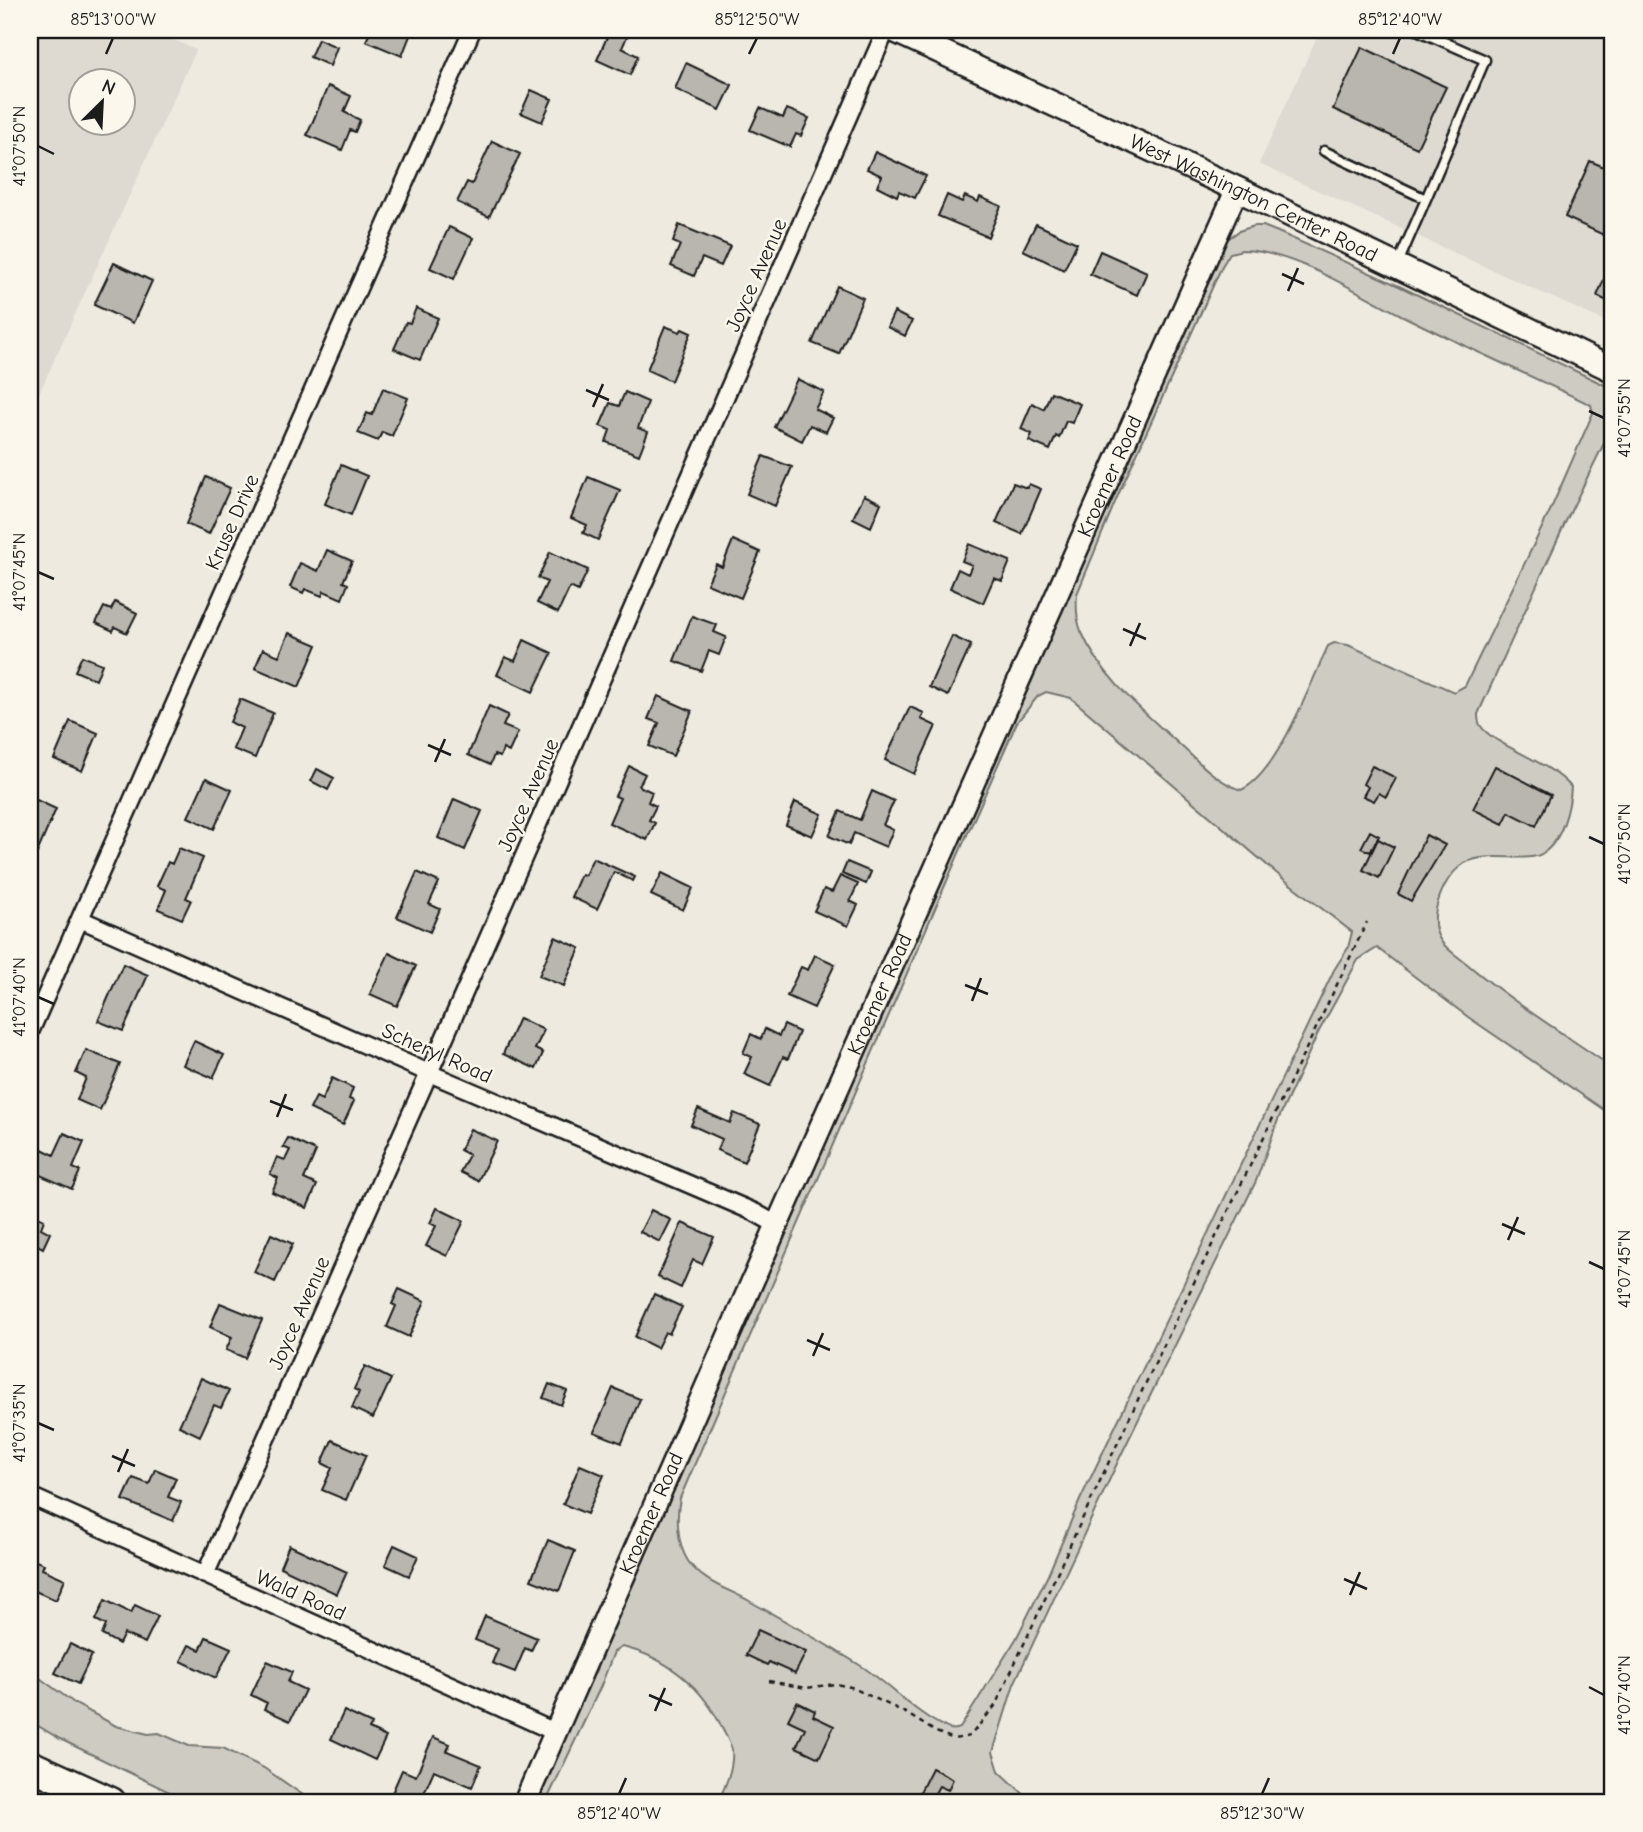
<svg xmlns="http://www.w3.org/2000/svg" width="1643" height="1832" font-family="'Comic Neue',sans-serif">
	<rect width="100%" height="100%" fill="#eeeadf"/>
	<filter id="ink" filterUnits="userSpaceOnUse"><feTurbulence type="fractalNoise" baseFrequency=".0143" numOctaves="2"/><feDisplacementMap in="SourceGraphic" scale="14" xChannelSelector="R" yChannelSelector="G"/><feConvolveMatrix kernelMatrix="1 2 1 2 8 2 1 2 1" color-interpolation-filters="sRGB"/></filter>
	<g filter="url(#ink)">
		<!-- built -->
		<path fill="#dedad1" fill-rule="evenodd" d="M 30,30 L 152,30 L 196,50 L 30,413 ZM 80,80 L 122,80 L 122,122 L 80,122 Z
			M 1320,30 L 1613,30 L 1613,325 L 1259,164 Z"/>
		<!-- green -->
		<path fill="#ceccc2" stroke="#75746f" stroke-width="2" fill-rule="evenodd" d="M 1254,226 L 1263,226 L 1278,232 L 1399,286 L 1613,389 L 1613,429 L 1610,431 L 1566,521 L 1478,714 C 1478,717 1478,721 1480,725 C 1493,746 1550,761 1571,787 C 1570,808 1562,841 1543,853 C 1528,864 1487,850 1465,863 C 1444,876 1427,915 1439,938 C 1444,948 1457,956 1466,963 C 1512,1002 1564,1034 1613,1068 L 1613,1116 L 1468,1017 L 1377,948 L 1358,960 L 1318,1033 L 1278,1120 L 1256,1181 L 1121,1455 L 1014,1684 L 993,1752 L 999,1771 L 1032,1802 L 718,1802 C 725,1787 734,1767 732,1750 C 731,1744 726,1736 723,1730 C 704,1688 667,1657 622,1647 L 614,1652 L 600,1688 L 546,1802 L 536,1802 L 926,912 L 1225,241 L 1239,231 ZM 1242,250 C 1294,251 1357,293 1403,316 C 1465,347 1529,375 1591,405 L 1593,413 L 1550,511 L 1465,686 L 1454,692 L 1348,645 L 1334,643 L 1328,646 C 1311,682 1277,775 1241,790 C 1217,782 1198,761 1180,745 C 1144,712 1101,677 1081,631 C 1076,618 1076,607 1077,594 L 1118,495 L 1222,266 L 1230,253 ZM 1046,692 L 1071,698 L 1281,877 L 1352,932 L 1348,948 L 1334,970 L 1080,1500 L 1048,1575 L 1016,1639 L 960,1728 C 955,1730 950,1730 945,1727 C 914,1713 888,1682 858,1664 C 822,1642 787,1622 751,1602 C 729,1589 703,1583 688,1561 C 677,1544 676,1517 680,1498 L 962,846 L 1017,722 L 1038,696 Z
			M 30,1671 L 77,1705 L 116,1726 L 148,1734 L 159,1733 L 189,1746 L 223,1748 L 264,1768 L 313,1802 L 190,1802 L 60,1739 L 30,1721 Z"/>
		<!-- building -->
		<path fill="#b9b6af" stroke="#1c1c1c" stroke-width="2" d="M 371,30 L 404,30 L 411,33 L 402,56 L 366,41 Z
			M 610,30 L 619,30 L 628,34 L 622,48 L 638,56 L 630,75 L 597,60 Z
			M 318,39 L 337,47 L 330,66 L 310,57 Z
			M 1362,47 L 1446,87 L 1417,148 L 1333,109 Z
			M 686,63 L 732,85 L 720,110 L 675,89 Z
			M 328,86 L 351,96 L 344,112 L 360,120 L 355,132 L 350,130 L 342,150 L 307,135 Z
			M 531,90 L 552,99 L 542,122 L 521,113 Z
			M 760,108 L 783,118 L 787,109 L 809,118 L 801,136 L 796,134 L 790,147 L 750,130 Z
			M 492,141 L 520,154 L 489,217 L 457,202 L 467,182 L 472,184 Z
			M 875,152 L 926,176 L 915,198 L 899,191 L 897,196 L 877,186 L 882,176 L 867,169 Z
			M 1590,161 L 1613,171 L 1613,231 L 1610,238 L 1565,217 Z
			M 947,195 L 962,202 L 965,196 L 978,202 L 980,197 L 1001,206 L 988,237 L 938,216 Z
			M 1036,224 L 1077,243 L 1064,270 L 1023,250 Z
			M 679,225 L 730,246 L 721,266 L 702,258 L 694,276 L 671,266 L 680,245 L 673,242 Z
			M 449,227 L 473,238 L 454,279 L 430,268 Z
			M 1100,251 L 1147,272 L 1137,295 L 1090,274 Z
			M 114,263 L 152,281 L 133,323 L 94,305 Z
			M 1607,272 L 1613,275 L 1613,304 L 1597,296 Z
			M 837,286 L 863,298 L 839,354 L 812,343 Z
			M 416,308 L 438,318 L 420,360 L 394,349 L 406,322 L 410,323 Z
			M 894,312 L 912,321 L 905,336 L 887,327 Z
			M 665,326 L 680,332 L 682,329 L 691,333 L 671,381 L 647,370 Z
			M 797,379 L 824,392 L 815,409 L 833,418 L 826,432 L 810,425 L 802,441 L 774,427 Z
			M 383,388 L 408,398 L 392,436 L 382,432 L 378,441 L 358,433 L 367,413 L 372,415 Z
			M 625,392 L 648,402 L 638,428 L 648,432 L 639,455 L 606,442 L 610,430 L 600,426 L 610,403 L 619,406 Z
			M 1051,392 L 1080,404 L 1072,423 L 1066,421 L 1059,438 L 1056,436 L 1050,450 L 1029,441 L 1032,434 L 1021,429 L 1032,403 L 1044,409 Z
			M 763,456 L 792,467 L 775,506 L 747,494 Z
			M 341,465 L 367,476 L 351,515 L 325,504 Z
			M 206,477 L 230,488 L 209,534 L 186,524 Z
			M 588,477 L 620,490 L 598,540 L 583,533 L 587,525 L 571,518 Z
			M 1013,483 L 1027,488 L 1029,484 L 1041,489 L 1022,534 L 996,523 Z
			M 864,495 L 881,503 L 871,527 L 853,518 Z
			M 733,540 L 760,552 L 741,598 L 707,584 L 716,564 L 722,567 Z
			M 969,544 L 1010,561 L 1002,581 L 994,578 L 983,603 L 950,588 L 958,569 L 968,574 L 972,565 L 962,561 Z
			M 327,550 L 352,561 L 343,582 L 348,584 L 342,599 L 324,591 L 322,596 L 305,589 L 303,593 L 290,587 L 300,563 L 318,571 Z
			M 550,552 L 588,570 L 578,591 L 570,587 L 558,613 L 537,603 L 547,582 L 538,578 Z
			M 115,602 L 137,613 L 127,633 L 115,627 L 113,631 L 96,623 L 104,607 L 111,610 Z
			M 692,616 L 717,625 L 714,632 L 726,637 L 719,655 L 709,651 L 701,671 L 674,661 Z
			M 289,633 L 317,645 L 299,687 L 255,668 L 263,649 L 279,656 Z
			M 952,636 L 971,645 L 948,696 L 929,687 Z
			M 524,640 L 552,653 L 533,692 L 497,675 L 505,657 L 515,661 Z
			M 82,656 L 102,664 L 96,680 L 75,671 Z
			M 658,696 L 692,711 L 673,756 L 649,746 L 659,723 L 648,719 Z
			M 240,699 L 273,713 L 255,758 L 233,749 L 242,728 L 230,722 Z
			M 489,706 L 508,715 L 503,726 L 518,732 L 509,752 L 503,749 L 500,757 L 494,755 L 490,765 L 468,755 Z
			M 910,707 L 924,713 L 921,719 L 936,726 L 914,774 L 885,760 Z
			M 70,721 L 98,733 L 82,771 L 54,759 Z
			M 629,766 L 645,774 L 639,786 L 652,792 L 648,802 L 656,806 L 649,820 L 655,823 L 647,840 L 609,823 L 620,798 L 615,796 Z
			M 1372,766 L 1396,778 L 1386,797 L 1379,793 L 1374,801 L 1363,796 L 1368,787 L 1363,784 Z
			M 1495,766 L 1551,795 L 1536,826 L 1509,812 L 1503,824 L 1473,809 Z
			M 317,769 L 334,778 L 328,790 L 311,781 Z
			M 206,778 L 232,790 L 214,829 L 188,817 Z
			M 872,791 L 894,801 L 883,825 L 893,830 L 886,847 L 854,833 L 849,845 L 829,836 L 840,811 L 860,820 Z
			M 30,797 L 56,809 L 37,853 L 30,850 Z
			M 454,799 L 482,811 L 465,850 L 438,838 Z
			M 795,802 L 822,814 L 812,836 L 786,825 Z
			M 1370,831 L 1379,836 L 1370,852 L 1361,848 Z
			M 1426,835 L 1445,845 L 1411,901 L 1398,894 Z
			M 1378,839 L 1394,847 L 1379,878 L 1363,870 Z
			M 179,848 L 203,858 L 186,898 L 191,900 L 182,919 L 158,909 L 166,890 L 157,886 L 168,862 L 172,864 Z
			M 593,858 L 635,877 L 633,881 L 614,872 L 597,909 L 571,897 L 581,874 L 585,875 Z
			M 847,862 L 871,872 L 866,884 L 842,874 Z
			M 417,872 L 439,882 L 429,904 L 440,909 L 430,932 L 397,917 Z
			M 662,873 L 693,888 L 683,910 L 651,895 Z
			M 840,876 L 858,884 L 850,901 L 858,905 L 848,926 L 814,911 L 824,889 L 832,892 Z
			M 555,937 L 580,948 L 564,986 L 539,976 Z
			M 389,953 L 416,966 L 397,1006 L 370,994 Z
			M 815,955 L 835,964 L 814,1008 L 787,996 L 801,967 L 808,970 Z
			M 123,964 L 148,975 L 123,1031 L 98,1021 Z
			M 519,1018 L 544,1030 L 535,1049 L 543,1053 L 536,1069 L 503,1054 Z
			M 784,1025 L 799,1032 L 788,1059 L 783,1057 L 770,1086 L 744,1074 L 752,1057 L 743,1053 L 751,1034 L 761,1039 L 765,1029 L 779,1036 Z
			M 194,1041 L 224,1055 L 213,1078 L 183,1065 Z
			M 86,1050 L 120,1064 L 100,1110 L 77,1100 L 86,1078 L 76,1073 Z
			M 332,1078 L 353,1088 L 349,1099 L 354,1101 L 343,1125 L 310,1109 L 316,1097 L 322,1100 Z
			M 698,1109 L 730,1123 L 734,1113 L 760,1124 L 744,1162 L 717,1150 L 722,1139 L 691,1125 Z
			M 470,1129 L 497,1141 L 478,1181 L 460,1172 L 469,1155 L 460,1150 Z
			M 64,1133 L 84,1142 L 73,1168 L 80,1171 L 72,1189 L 33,1172 L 42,1149 L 54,1155 Z
			M 288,1138 L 316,1151 L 304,1179 L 317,1185 L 307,1208 L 272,1192 L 278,1178 L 270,1174 L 277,1157 L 285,1160 L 290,1150 L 283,1147 Z
			M 437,1208 L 464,1221 L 447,1256 L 426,1246 L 436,1226 L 430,1223 Z
			M 651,1210 L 671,1220 L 660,1242 L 640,1232 Z
			M 30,1213 L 44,1220 L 41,1228 L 50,1233 L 43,1248 L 34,1243 L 30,1252 Z
			M 682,1223 L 714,1237 L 702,1264 L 693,1260 L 681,1288 L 658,1277 Z
			M 271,1234 L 293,1244 L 275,1282 L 254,1272 Z
			M 399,1289 L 425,1301 L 409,1337 L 387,1327 L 396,1306 L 392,1304 Z
			M 654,1294 L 682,1307 L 669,1334 L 665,1332 L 657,1348 L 635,1337 Z
			M 220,1303 L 262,1320 L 245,1358 L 226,1350 L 232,1337 L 210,1327 Z
			M 365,1366 L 391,1379 L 373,1418 L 352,1408 L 359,1392 L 354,1389 Z
			M 201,1378 L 229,1391 L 221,1408 L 214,1405 L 200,1436 L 179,1426 Z
			M 549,1384 L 567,1391 L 561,1405 L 543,1398 Z
			M 613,1388 L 640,1399 L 622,1443 L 594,1432 Z
			M 332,1440 L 366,1455 L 346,1500 L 322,1490 L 332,1468 L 322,1463 Z
			M 580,1465 L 604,1475 L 587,1514 L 563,1504 Z
			M 155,1469 L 176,1478 L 168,1497 L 181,1502 L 173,1521 L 123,1500 L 133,1478 L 149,1484 Z
			M 548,1540 L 575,1551 L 559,1591 L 531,1580 Z
			M 289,1545 L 347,1572 L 337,1594 L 280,1567 Z
			M 394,1545 L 418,1556 L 409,1576 L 385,1565 Z
			M 30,1559 L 44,1564 L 42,1569 L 65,1579 L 56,1600 L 30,1589 Z
			M 105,1600 L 131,1613 L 135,1605 L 158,1616 L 145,1643 L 124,1634 L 119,1644 L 102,1635 L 106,1625 L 96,1620 Z
			M 485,1616 L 537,1638 L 531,1651 L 525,1648 L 515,1672 L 492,1663 L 498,1649 L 475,1640 Z
			M 758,1630 L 806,1652 L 795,1674 L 769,1662 L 767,1665 L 746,1655 Z
			M 206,1637 L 231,1648 L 216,1678 L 181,1661 L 189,1645 L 200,1650 Z
			M 70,1644 L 92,1655 L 78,1684 L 55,1673 Z
			M 267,1661 L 292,1672 L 288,1682 L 305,1690 L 290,1721 L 264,1709 L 267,1703 L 251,1695 Z
			M 797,1702 L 815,1711 L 813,1716 L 834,1726 L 819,1758 L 796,1747 L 805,1728 L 788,1720 Z
			M 344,1711 L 372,1724 L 369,1729 L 386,1737 L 375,1760 L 331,1739 Z
			M 433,1737 L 450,1744 L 447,1751 L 481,1765 L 472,1787 L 434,1770 L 420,1802 L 415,1802 L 392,1793 L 402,1770 L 416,1776 Z
			M 932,1768 L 953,1779 L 948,1790 L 939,1786 L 930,1802 L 918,1796 Z"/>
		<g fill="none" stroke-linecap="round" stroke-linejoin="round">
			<!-- service casing -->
			<g stroke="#1c1c1c" stroke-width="13">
				<path id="service" d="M 1324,151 L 1426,199 L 1485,60 L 1417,30
					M 1398,263 L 1426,199"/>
			</g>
			<!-- minor casing -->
			<g stroke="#1c1c1c" stroke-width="21">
				<path id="minor" d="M 80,919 L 429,1073 L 754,1212 L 777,1225
					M 30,1032 L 472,30
					M 30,1496 L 555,1732
					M 205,1575 L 429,1073 L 886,30"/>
			</g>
			<!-- tertiary casing -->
			<g stroke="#1c1c1c" stroke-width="26">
				<g id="tertiary">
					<path id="s1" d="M 525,1802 L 777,1225 L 1237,189"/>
				</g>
			</g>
			<!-- secondary casing -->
			<g stroke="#1c1c1c" stroke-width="28">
				<g id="secondary">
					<path id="s2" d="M 894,30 L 1237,189 L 1613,370"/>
				</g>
			</g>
			<!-- trunk casing -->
			<g stroke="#1c1c1c" stroke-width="33">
				<path id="trunk" d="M 30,1765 L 111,1802"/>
			</g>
			<!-- path -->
			<path stroke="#1c1c1c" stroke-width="2.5" stroke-dasharray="5 5" stroke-linecap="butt" d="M 769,1681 L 806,1688 L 835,1684 L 851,1687 L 904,1712 L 936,1732 L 954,1739 L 970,1736 L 995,1706 L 1141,1393 L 1367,922"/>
			<!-- service -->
			<use href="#service" stroke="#fbf7ec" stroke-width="8"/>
			<!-- minor -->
			<use href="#minor" stroke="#fbf7ec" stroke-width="16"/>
			<!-- tertiary -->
			<use href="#tertiary" stroke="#fbf7ec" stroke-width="21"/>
			<!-- secondary -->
			<use href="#secondary" stroke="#fbf7ec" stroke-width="23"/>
			<!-- trunk -->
			<use href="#trunk" stroke="#fbf7ec" stroke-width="28"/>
		</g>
	</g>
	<!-- ticks -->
	<path fill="none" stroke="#1c1c1c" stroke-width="2.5" d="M 106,54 L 113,38M 749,54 L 757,38M 1393,54 L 1400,38M 38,146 L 54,154M 1282,274 L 1304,284M 1288,291 L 1298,268M 586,390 L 609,400M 593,407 L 603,384M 1589,411 L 1604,418M 38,572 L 54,579M 1123,629 L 1146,639M 1130,646 L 1140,623M 428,745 L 451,755M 435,762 L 445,739M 1589,837 L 1604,844M 965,985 L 988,994M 38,997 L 54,1004M 972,1001 L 981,978M 270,1101 L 293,1110M 277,1117 L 286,1094M 1502,1224 L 1525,1234M 1508,1240 L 1518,1217M 1589,1262 L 1604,1269M 807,1340 L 830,1350M 813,1356 L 823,1333M 38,1423 L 54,1430M 112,1456 L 135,1466M 118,1472 L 128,1449M 1344,1579 L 1367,1589M 1350,1595 L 1360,1572M 1589,1687 L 1604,1695M 649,1695 L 672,1705M 655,1711 L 665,1688M 619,1794 L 626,1778M 1262,1794 L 1269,1778"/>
	<g text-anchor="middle" stroke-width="5" stroke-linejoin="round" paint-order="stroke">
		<!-- street labels -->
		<g font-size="21" fill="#1c1c1c" stroke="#fbf7ec">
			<text dy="7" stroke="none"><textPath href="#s2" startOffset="397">West Washington Center Road</textPath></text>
			<text transform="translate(756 275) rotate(-66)" y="7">Joyce Avenue</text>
			<text dy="7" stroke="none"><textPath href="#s1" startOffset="1449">Kroemer Road</textPath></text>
			<text transform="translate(232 522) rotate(-66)" y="7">Kruse Drive</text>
			<text transform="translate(528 795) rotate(-66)" y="7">Joyce Avenue</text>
			<text dy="7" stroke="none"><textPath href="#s1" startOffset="882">Kroemer Road</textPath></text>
			<text transform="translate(437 1053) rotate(24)" y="7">Scheryl Road</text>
			<text transform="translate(299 1313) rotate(-66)" y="7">Joyce Avenue</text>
			<text dy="7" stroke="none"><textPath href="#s1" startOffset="315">Kroemer Road</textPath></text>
			<text transform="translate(301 1595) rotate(24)" y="7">Wald Road</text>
		</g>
	</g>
	<!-- margin -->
	<rect width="1643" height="1832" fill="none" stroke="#fbf7ec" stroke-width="77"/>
	<!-- north arrow -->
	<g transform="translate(102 102) rotate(24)"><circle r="33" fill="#fbf7ec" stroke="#a29f99" stroke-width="2"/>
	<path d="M0-5L12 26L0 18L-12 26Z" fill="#1c1c1c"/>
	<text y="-10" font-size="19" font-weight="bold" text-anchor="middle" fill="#1c1c1c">N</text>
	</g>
	<rect x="38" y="38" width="1566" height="1756" fill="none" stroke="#1c1c1c" stroke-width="2.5"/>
	<g font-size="18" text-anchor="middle" fill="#1c1c1c">
		<text x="113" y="25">85°13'00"W</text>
		<text x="757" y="25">85°12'50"W</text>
		<text x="1400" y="25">85°12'40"W</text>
		<text transform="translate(19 146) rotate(-90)" y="6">41°07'50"N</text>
		<text transform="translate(1624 418) rotate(-90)" y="6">41°07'55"N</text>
		<text transform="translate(19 572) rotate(-90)" y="6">41°07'45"N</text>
		<text transform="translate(1624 844) rotate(-90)" y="6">41°07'50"N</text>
		<text transform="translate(19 997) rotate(-90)" y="6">41°07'40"N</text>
		<text transform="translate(1624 1269) rotate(-90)" y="6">41°07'45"N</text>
		<text transform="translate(19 1423) rotate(-90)" y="6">41°07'35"N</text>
		<text transform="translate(1624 1695) rotate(-90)" y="6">41°07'40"N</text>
		<text x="619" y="1819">85°12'40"W</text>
		<text x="1262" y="1819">85°12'30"W</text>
	</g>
</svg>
